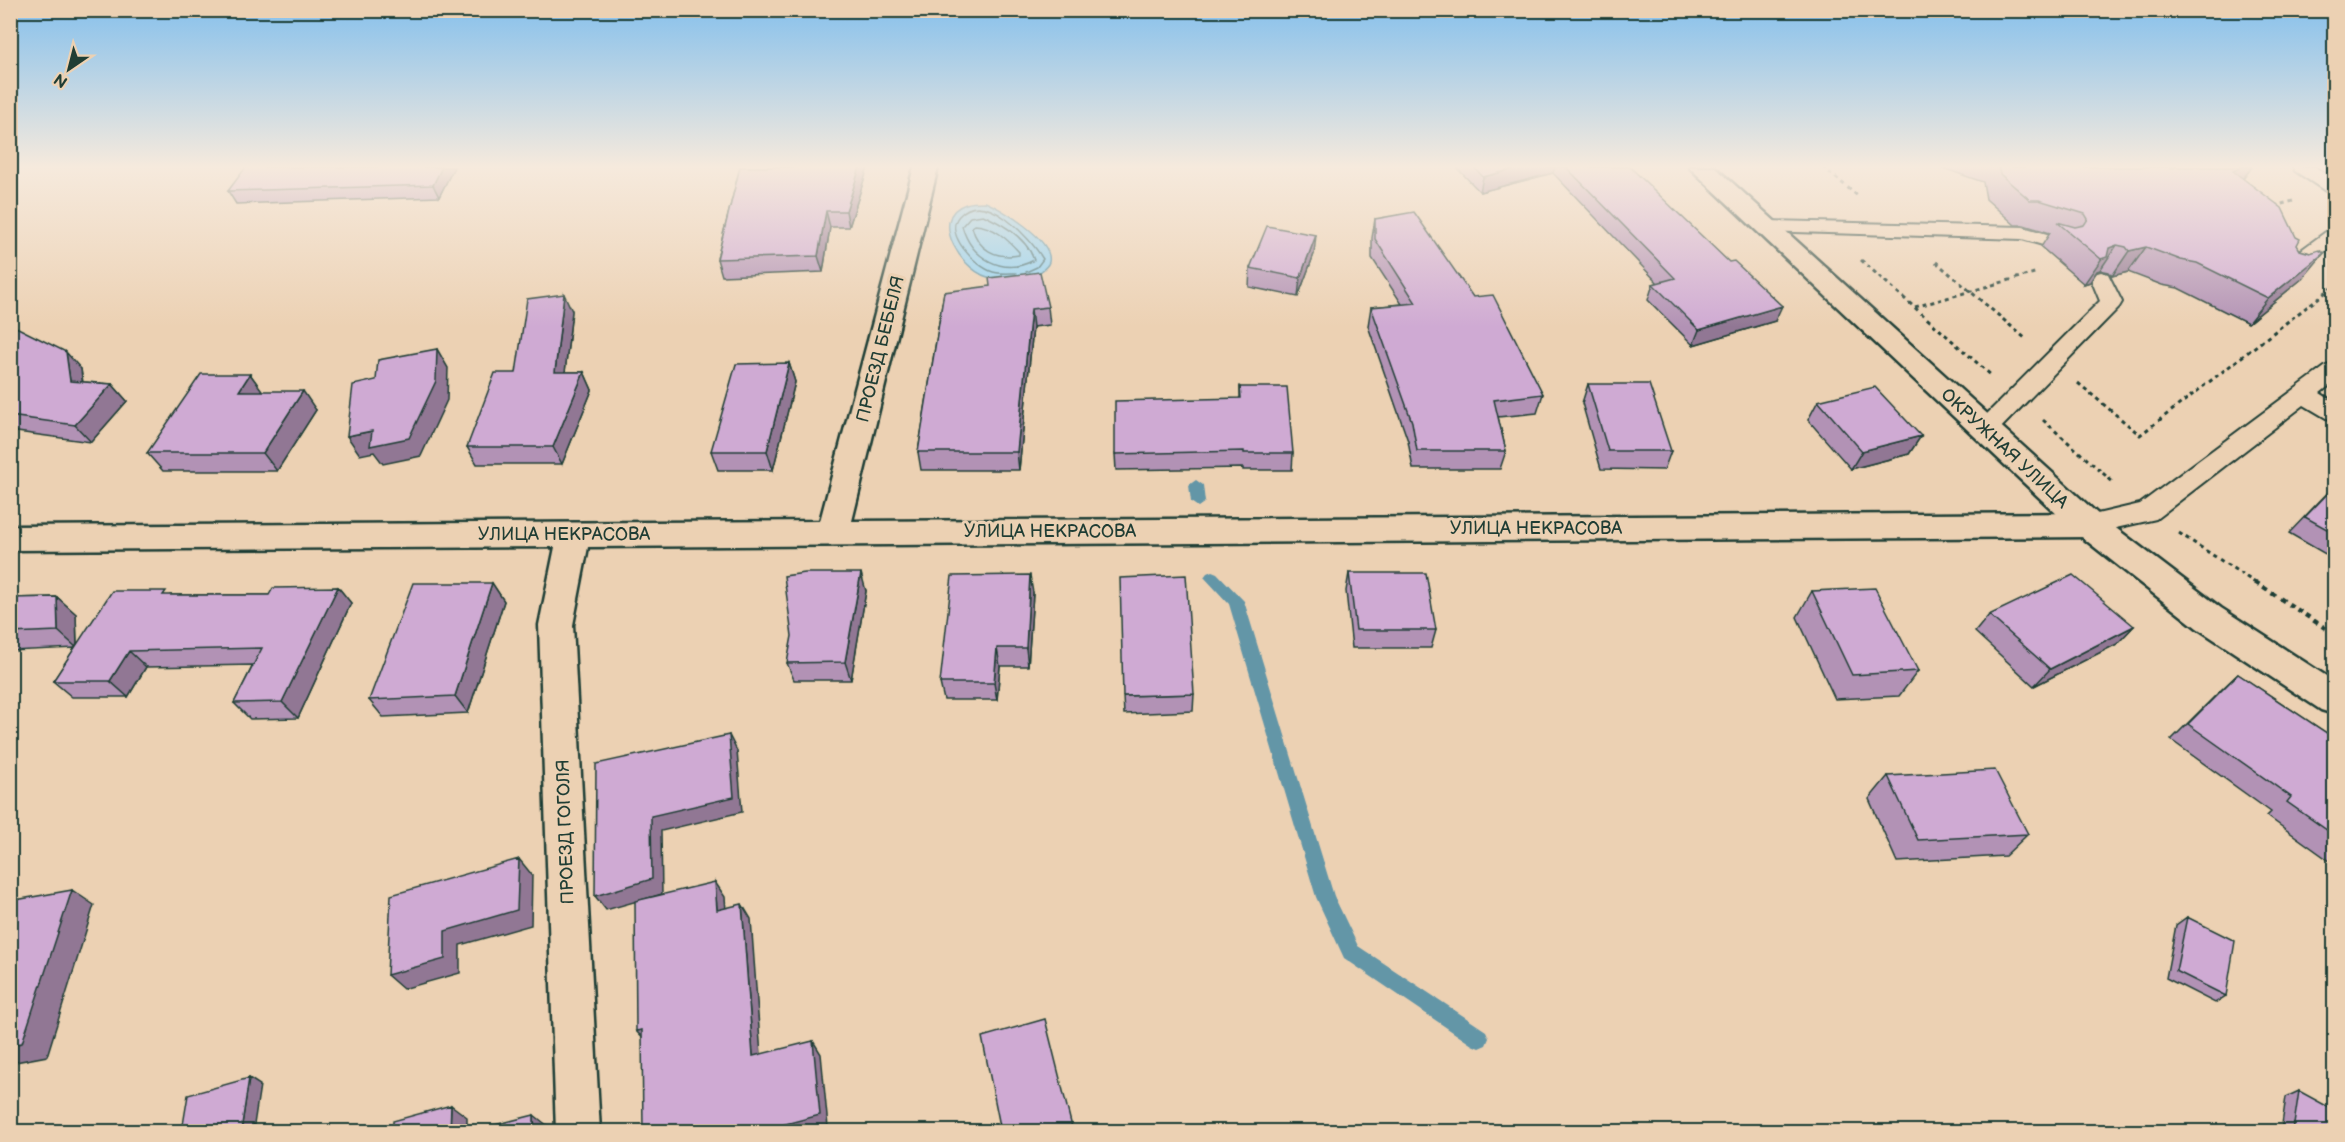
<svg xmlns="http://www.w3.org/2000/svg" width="2345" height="1142" font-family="'Balsamiq Sans',sans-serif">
	<rect width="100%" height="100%" fill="#ecd1b3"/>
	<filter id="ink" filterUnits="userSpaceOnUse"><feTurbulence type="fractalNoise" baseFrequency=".0167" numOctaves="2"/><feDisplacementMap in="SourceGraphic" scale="12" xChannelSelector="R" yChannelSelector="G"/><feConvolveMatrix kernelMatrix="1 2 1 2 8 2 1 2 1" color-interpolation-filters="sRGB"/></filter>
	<g filter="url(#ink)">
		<!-- water -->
		<path fill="#91d2f3" stroke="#6396a7" stroke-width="1.5" d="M 985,202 C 1001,208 1054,240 1049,262 C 1048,266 1044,269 1040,272 C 1025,274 1008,279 993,278 C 964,276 926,217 966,204 C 972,202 979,202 985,202 Z"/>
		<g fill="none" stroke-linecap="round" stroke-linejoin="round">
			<!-- shore -->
			<path stroke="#4d7980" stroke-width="1.5" d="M 983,215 C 1003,224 1027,238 1034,260 C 1003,277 971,258 962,226 L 970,217 Z
				M 975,225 C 994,226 1007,239 1019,252 L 1019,255 C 996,259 978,250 972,227 Z
				M 1016,273 C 1009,273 1000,274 993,272 C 976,267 943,234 959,216 C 985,187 1030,238 1043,259 L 1037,267 L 1026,272"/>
			<!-- stream -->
			<path fill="#6396a7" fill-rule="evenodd" d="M 1196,480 L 1203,485 L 1205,502 L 1198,507 L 1191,502 L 1189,485 Z
				M 1212,571 L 1217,573 L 1244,601 L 1334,896 L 1358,946 L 1486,1031 L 1489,1038 L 1486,1045 L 1479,1048 L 1472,1045 L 1344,958 L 1316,897 L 1229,604 L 1204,577 L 1207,573 Z"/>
			<!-- service casing -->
			<g stroke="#1f3d34" stroke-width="4">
				<path id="service" d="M 2293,167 L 2315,167 L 2334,180 L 2334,194 L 2327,192 L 2295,171 Z
					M 1766,221 L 2023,227 L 2067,240 L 2070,244 L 2067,248 L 2060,250 L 2022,239 L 1759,231 L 1756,227 L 1759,223 Z
					M 2334,229 L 2334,244 L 2296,274 L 2289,276 L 2282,274 L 2279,269 L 2282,264 L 2327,231 Z
					M 2101,272 L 2108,274 L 2122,302 L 2119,307 L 1993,436 L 1985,438 L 1977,436 L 1973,430 L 1977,424 L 2100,301 L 2091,279 L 2094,274 Z
					M 2334,363 L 2334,382 L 2320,393 L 2334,402 L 2334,420 L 2326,418 L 2304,405 L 2156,519 L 2089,534 L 2080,532 L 2077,525 L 2080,518 L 2140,504 L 2326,366 Z"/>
			</g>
			<!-- minor casing -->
			<g stroke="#1f3d34" stroke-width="5">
				<path id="minor" d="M 914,167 L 938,167 L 852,521 L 2089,513 L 2100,516 L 2105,525 L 2100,534 L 2089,537 L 588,547 L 573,625 L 600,1132 L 556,1132 L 539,625 L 555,547 L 10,550 L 10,526 L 820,521 Z"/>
			</g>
			<!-- secondary casing -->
			<g stroke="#1f3d34" stroke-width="5">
				<path id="secondary" d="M 1689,167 L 1715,167 L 2100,516 L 2221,608 L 2334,681 L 2334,714 L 2321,710 L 2197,628 L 2078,534 Z"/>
			</g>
			<!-- path-far1 -->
			<path stroke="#1f3d34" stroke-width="3" stroke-dasharray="4 4" stroke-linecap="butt" d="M 1823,167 L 1859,197
				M 2274,206 L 2293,201
				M 1861,260 L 1992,376
				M 1936,262 L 2026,339
				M 1915,307 L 2038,272
				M 2078,383 L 2140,435 L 2334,286
				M 2043,420 L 2114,483
				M 2179,533 L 2257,584"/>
			<!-- path -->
			<path stroke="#1f3d34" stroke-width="4.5" stroke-dasharray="5 5" stroke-linecap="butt" d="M 2255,582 L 2334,634"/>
			<!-- service -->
			<use href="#service" fill="#ecd1b3" fill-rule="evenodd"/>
			<!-- minor -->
			<use href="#minor" fill="#ecd1b3" fill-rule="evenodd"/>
			<!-- secondary -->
			<use href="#secondary" fill="#ecd1b3" fill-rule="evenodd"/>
		</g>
		<!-- wall -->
		<path fill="#b292b5" stroke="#1f3d34" stroke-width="1.5" d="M 454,167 L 439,197 L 236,204 L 228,191 Z
			M 740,167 L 868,167 L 849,227 L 830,227 L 823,272 L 722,276 L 717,259 Z
			M 1456,167 L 1630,167 L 1775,321 L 1693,345 L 1648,300 L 1653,284 L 1658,283 L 1553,173 L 1480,192 Z
			M 1940,167 L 2252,167 L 2243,179 L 2300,250 L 2310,253 L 2324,253 L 2303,278 L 2248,323 L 2178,288 L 2162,285 L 2128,272 L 2112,276 L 2109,272 L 2100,270 L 2097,271 L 2090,282 L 2084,284 L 2041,247 L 2050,233 L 2024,225 L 2015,225 L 1986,199 L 1983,182 Z
			M 1375,219 L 1473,297 L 1543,394 L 1537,413 L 1498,417 L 1506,451 L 1500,469 L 1413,469 L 1408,441 L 1368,326 L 1371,307 L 1402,304 L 1372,258 L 1372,238 Z
			M 1314,254 L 1298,297 L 1249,287 L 1250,268 Z
			M 944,292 L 1048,307 L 1050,325 L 1033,327 L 1019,470 L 921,470 L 918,452 Z
			M 572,311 L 565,372 L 584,372 L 592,390 L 562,464 L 477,464 L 467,447 L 516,373 Z
			M 10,324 L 81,369 L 83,382 L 112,384 L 127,401 L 91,442 L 10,431 Z
			M 789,363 L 795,382 L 773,470 L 718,470 L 711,451 Z
			M 250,374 L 262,391 L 316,410 L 277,471 L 163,471 L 147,453 Z
			M 1588,384 L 1671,451 L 1664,470 L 1601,469 L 1582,403 Z
			M 1240,387 L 1293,453 L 1292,470 L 1243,470 L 1243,468 L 1116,470 L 1115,454 L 1240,398 Z
			M 1818,401 L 1921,436 L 1909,454 L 1851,469 L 1808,420 Z
			M 2334,486 L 2334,559 L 2289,533 Z
			M 1349,573 L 1436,630 L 1431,648 L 1352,648 L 1346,591 Z
			M 492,583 L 504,601 L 468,713 L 383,717 L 369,700 Z
			M 338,587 L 351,603 L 298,718 L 250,719 L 234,703 L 253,665 L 146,667 L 128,697 L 72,697 L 53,681 L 75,648 L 10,651 L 10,598 L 57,597 L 76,614 L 77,645 L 170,595 L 269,595 Z
			M 866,591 L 851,680 L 794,680 L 787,663 Z
			M 1812,591 L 1918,671 L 1899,696 L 1835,699 L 1797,617 Z
			M 1033,593 L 1028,666 L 1000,666 L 997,700 L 944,700 L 940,683 Z
			M 1989,615 L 2134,626 L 2117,644 L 2034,686 L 1975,632 Z
			M 2238,674 L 2334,738 L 2334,864 L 2267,816 L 2271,812 L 2171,740 L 2221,690 Z
			M 1194,694 L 1193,711 L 1124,714 L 1123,696 Z
			M 1888,776 L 2028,834 L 2005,856 L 1897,862 L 1869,799 Z
			M 2187,917 L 2226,996 L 2215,1003 L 2166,978 L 2176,925 Z
			M 2299,1091 L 2334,1131 L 2281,1131 L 2286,1097 Z"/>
		<!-- shaded-wall -->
		<path fill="#917794" stroke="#1f3d34" stroke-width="1.5" d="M 442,167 L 454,167 L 439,197 L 433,185 Z
			M 860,167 L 868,167 L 849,227 L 846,211 Z
			M 1522,167 L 1555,167 L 1553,173 L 1480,192 L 1483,177 Z
			M 2241,167 L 2252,167 L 2241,181 L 2233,171 Z
			M 826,211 L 830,227 L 823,272 L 818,256 Z
			M 1316,235 L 1314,254 L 1298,297 L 1300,278 Z
			M 2117,245 L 2100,270 L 2097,271 L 2090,282 L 2084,284 L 2109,248 Z
			M 2146,247 L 2128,272 L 2112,276 L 2129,251 Z
			M 2324,253 L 2303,278 L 2248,323 L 2268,298 Z
			M 564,294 L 572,311 L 563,390 L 555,372 Z
			M 1782,306 L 1775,321 L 1693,345 L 1699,330 Z
			M 1031,309 L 1033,327 L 1019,470 L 1017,452 Z
			M 437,349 L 448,368 L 447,400 L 421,456 L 383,464 L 374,452 L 360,455 L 347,436 L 372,431 Z
			M 66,352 L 81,369 L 84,398 L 70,381 Z
			M 789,363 L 795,382 L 773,470 L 767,451 Z
			M 584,372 L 592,390 L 562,464 L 553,447 Z
			M 250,374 L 264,393 L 239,391 Z
			M 112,384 L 127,401 L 91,442 L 75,425 Z
			M 303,391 L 316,410 L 277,471 L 263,453 Z
			M 1921,436 L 1909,454 L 1851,469 L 1862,451 Z
			M 861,573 L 866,591 L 851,680 L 845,662 Z
			M 1030,575 L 1033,593 L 1028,666 L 1026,648 Z
			M 492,583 L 504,601 L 468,713 L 455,696 Z
			M 338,587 L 351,603 L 298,718 L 282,702 Z
			M 57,597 L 76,614 L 77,648 L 58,631 Z
			M 2134,626 L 2117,644 L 2034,686 L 2050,669 Z
			M 997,648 L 1000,666 L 997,700 L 994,683 Z
			M 129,651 L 146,667 L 128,697 L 110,681 Z
			M 729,735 L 737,751 L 742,812 L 661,831 L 662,894 L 606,910 L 595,896 L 651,816 Z
			M 519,859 L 532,875 L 531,925 L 460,945 L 460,973 L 403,989 L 387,975 L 445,931 Z
			M 715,882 L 725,897 L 727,925 L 717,910 Z
			M 72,890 L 94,905 L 47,1056 L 10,1063 L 10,1045 Z
			M 742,904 L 751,919 L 762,1069 L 753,1056 Z
			M 642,1030 L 648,1044 L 636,1031 Z
			M 813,1041 L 821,1054 L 828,1127 L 810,1131 L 759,1131 Z
			M 249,1078 L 260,1085 L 253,1131 L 241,1131 Z
			M 451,1105 L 467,1117 L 467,1131 L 450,1131 Z
			M 534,1115 L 548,1126 L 548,1131 L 534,1131 Z"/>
		<!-- building -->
		<path fill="#cfaad3" stroke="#1f3d34" stroke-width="1.5" d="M 246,167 L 442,167 L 433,185 L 228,191 Z
			M 740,167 L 860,167 L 846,211 L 826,211 L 818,256 L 717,259 Z
			M 1474,167 L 1522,167 L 1483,177 Z
			M 1566,167 L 1630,167 L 1729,262 L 1734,261 L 1782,306 L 1699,330 L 1653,284 L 1675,278 Z
			M 1998,167 L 2166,167 L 2175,168 L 2173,167 L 2241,167 L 2233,171 L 2282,208 L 2296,237 L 2300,239 L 2297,245 L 2300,250 L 2310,253 L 2319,250 L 2324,253 L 2268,298 L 2197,263 L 2181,260 L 2146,247 L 2129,251 L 2126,247 L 2117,245 L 2109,248 L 2107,257 L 2101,259 L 2057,222 L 2075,227 L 2084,225 L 2088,219 L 2085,214 L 2039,200 L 2030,200 L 2000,174 Z
			M 1414,212 L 1473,297 L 1493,295 L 1543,394 L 1494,400 L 1506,451 L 1417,451 L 1412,422 L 1371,307 L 1416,303 L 1375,239 L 1375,219 Z
			M 1267,226 L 1316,235 L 1300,278 L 1250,268 Z
			M 1040,272 L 1048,307 L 1031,309 L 1017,452 L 918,452 L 944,292 L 990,286 L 989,278 Z
			M 564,294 L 555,372 L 584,372 L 553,447 L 467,447 L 495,373 L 516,373 L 527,299 Z
			M 10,324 L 66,352 L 70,381 L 112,384 L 75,425 L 10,416 Z
			M 437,349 L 436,381 L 409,438 L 370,446 L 372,431 L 347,436 L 353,385 L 376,380 L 378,360 Z
			M 789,363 L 767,451 L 711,451 L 736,364 Z
			M 201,374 L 250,374 L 239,391 L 303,391 L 263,453 L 147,453 Z
			M 1588,384 L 1649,384 L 1671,451 L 1608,451 Z
			M 1240,387 L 1287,387 L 1293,453 L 1244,453 L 1244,451 L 1115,454 L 1115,401 L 1241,398 Z
			M 1875,387 L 1921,436 L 1862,451 L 1818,401 Z
			M 2334,487 L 2334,533 L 2305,517 Z
			M 805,573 L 861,573 L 845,662 L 787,663 L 792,636 L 784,576 Z
			M 1349,573 L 1426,573 L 1436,630 L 1356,630 Z
			M 1030,575 L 1026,648 L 997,648 L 994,683 L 940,683 L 952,576 Z
			M 1186,575 L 1194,694 L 1123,696 L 1120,578 Z
			M 2073,575 L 2134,626 L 2050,669 L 1989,615 Z
			M 413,583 L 492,583 L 455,696 L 369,700 Z
			M 338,587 L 282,702 L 234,703 L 262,648 L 129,651 L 110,681 L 53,681 L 112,591 L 166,591 L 163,595 L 269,595 L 273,588 Z
			M 1875,588 L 1918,671 L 1852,675 L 1812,591 Z
			M 57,597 L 58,631 L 10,633 L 10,598 Z
			M 2238,674 L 2334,738 L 2334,835 L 2287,802 L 2291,797 L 2188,724 Z
			M 729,735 L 734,797 L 651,816 L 652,879 L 595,896 L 596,764 Z
			M 1995,770 L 2028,834 L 1918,840 L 1888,776 Z
			M 519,859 L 517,910 L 445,931 L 445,959 L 387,975 L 391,895 Z
			M 715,882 L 717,910 L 742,904 L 753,1056 L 813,1041 L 820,1115 L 759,1131 L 643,1131 L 642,1030 L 636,1031 L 635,901 Z
			M 72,890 L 22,1043 L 10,1045 L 10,901 Z
			M 2187,917 L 2235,941 L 2226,996 L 2176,971 Z
			M 1045,1019 L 1073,1131 L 1001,1131 L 982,1037 Z
			M 249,1078 L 241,1131 L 182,1131 L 188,1095 Z
			M 2299,1091 L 2334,1110 L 2334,1131 L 2293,1131 Z
			M 451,1105 L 450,1131 L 393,1131 L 393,1121 Z
			M 534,1115 L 534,1131 L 471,1131 Z"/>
	</g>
	<!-- sky -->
	<linearGradient id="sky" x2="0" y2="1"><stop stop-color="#85c0ec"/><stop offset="0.51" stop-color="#f6eadd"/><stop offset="1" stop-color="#f6eadd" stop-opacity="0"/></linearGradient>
	<rect width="2345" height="327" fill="url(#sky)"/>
	<g text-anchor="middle" stroke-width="6" stroke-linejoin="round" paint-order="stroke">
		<!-- street labels -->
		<g font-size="18" fill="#1f3d34" stroke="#ecd1b3">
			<text transform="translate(880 349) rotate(-76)" y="6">ПРОЕЗД БЕБЕЛЯ</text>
			<text transform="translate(2005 448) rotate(43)" y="6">ОКРУЖНАЯ УЛИЦА</text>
			<text x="1536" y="534">УЛИЦА НЕКРАСОВА</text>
			<text x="1050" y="537">УЛИЦА НЕКРАСОВА</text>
			<text x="564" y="540">УЛИЦА НЕКРАСОВА</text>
			<text transform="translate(565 832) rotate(-92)" y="6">ПРОЕЗД ГОГОЛЯ</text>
		</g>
	</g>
	<!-- margin -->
	<rect width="2345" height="1142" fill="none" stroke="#ecd1b3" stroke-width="36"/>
	<rect x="18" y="18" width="2309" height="1106" fill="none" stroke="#1f3d34" stroke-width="2" filter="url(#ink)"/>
	<!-- north arrow -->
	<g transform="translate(69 69) rotate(215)" stroke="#ecd1b3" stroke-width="4.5" paint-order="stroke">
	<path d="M0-4.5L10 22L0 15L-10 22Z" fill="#1f3d34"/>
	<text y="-9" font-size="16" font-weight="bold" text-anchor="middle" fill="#1f3d34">N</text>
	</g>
</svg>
